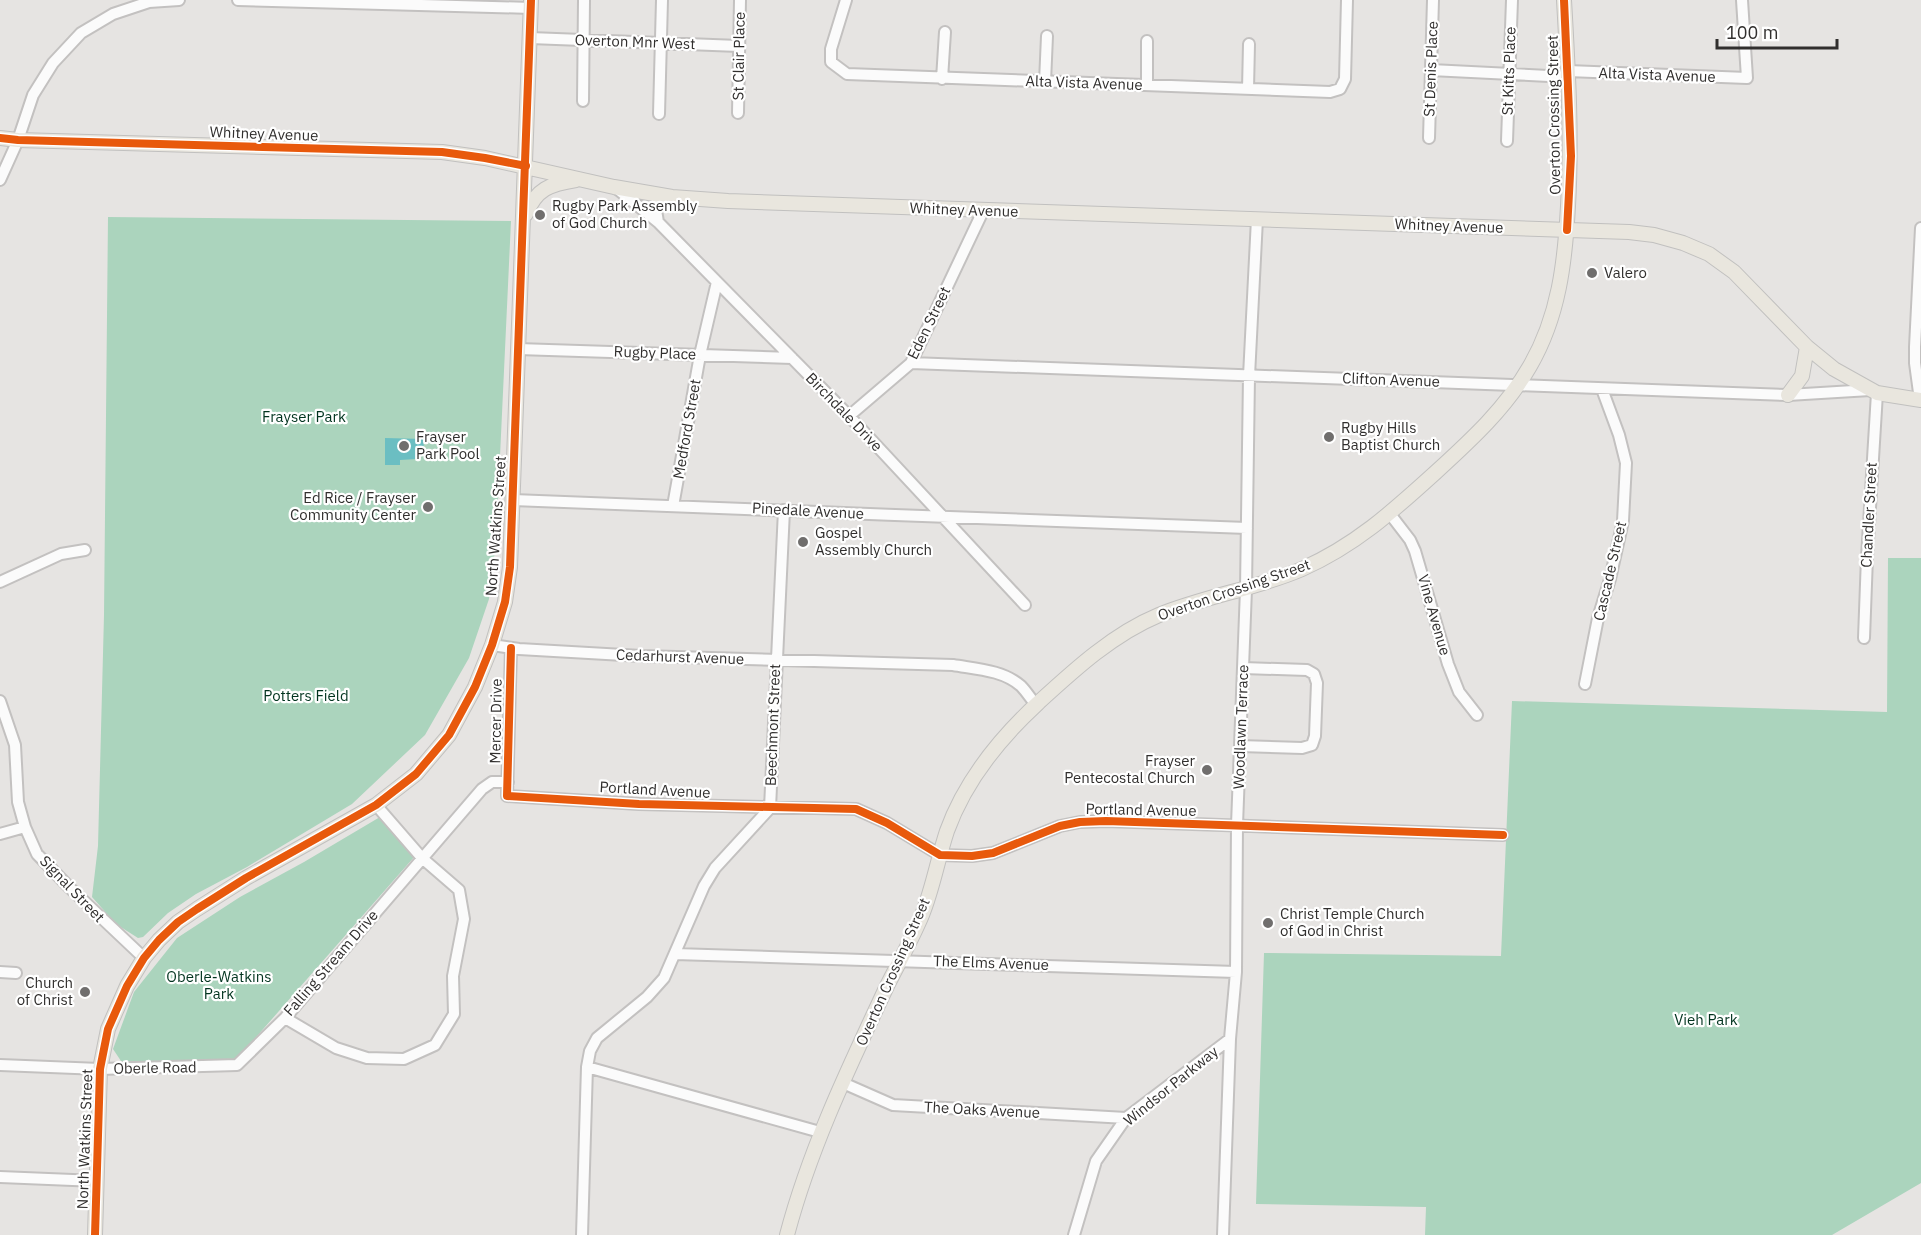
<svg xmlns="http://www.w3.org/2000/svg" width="1921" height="1235" font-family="'IBM Plex Sans',sans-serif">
	<rect width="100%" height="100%" fill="#e6e4e2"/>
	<!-- green -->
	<path fill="#abd4bd" d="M 108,217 L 511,221 L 496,542 L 489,599 L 469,658 L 425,735 L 352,804 L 247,867 L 196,894 L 168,913 L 143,937 L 138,938 L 116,924 L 92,897 L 98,846 L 104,615 Z
		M 1888,558 L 1921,558 L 1921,1183 L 1832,1235 L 1425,1235 L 1426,1207 L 1256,1204 L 1264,953 L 1501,956 L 1512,701 L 1887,712 Z
		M 380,817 L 415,856 L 236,1060 L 147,1063 L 121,1061 L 113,1049 L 134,992 L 177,938 L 240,897 L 304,862 Z"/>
	<!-- water -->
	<path fill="#6bbec2" d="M 385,438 L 424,439 L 423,453 L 417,452 L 417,459 L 400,460 L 400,465 L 385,465 Z"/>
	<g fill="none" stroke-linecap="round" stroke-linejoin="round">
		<!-- minor casing -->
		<g stroke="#c3c1c0" stroke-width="14">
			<path id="minor" d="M 238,0 L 531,8
				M 846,0 L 831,49 L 831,62 L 847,74 L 1330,92 L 1340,89 L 1345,79 L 1347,0
				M 530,38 L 739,46
				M 1431,70 L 1568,77
				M 1568,71 L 1747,78 L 1742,0
				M 942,79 L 945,32
				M 1045,82 L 1047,36
				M 1147,85 L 1147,41
				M 1248,89 L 1249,44
				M 583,101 L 584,0
				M 738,113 L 740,0
				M 659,114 L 662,0
				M 1429,138 L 1433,0
				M 1507,141 L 1512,0
				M 0,180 L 18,140 L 33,95 L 53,63 L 81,33 L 113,14 L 149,2 L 179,0
				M 615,187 L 658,222 L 656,210 L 658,194
				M 658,222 L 849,416 L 1025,605
				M 518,349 L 792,358
				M 911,363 L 1788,395 L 1870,390
				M 1920,400 L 1915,363 L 1915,347 L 1921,228
				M 849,416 L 911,363 L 983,211
				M 513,500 C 758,509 1002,520 1247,528
				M 673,506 L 700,355 L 717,282
				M 1390,514 L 1410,540 L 1415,551 L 1448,664 L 1459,692 L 1477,715
				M 0,582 L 61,554 L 85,550
				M 1864,638 L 1867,557 L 1877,393
				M 492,645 L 519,649 L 641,656 L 953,665 C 976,669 1003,670 1021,686 C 1026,691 1031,699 1036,705
				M 511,648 L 507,796 L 639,804 L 856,809 L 887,823 L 940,855 L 972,856 L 993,853 L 1060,826 L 1080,822 L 1106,821 L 1503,835
				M 1585,684 L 1598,618 L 1610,579 L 1623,521 L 1626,463 L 1619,435 L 1602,389
				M 0,701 L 15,745 L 18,802 L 25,827 L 37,854 L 70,888 L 144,958
				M 1240,746 L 1302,748 L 1312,745 L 1315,736 L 1317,683 L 1314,674 L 1307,670 L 1243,668
				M 0,834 L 25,827
				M 675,954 L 1236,972
				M 0,972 L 16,973
				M 285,1018 L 336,1048 L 367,1058 L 404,1059 L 435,1045 L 454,1014 L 453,976 L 464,919 L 459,890 L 422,858 L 376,805
				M 0,1065 L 100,1069 L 237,1065 L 285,1018 L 482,789 L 492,782 L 508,782
				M 587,1067 L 820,1132
				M 843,1083 L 893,1105 L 1126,1118
				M 0,1177 L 97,1181
				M 582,1235 L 587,1067 L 590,1051 L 597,1038 L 647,997 L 664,978 L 704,886 L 715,868 L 770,808 L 784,510
				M 1074,1235 L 1096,1161 L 1126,1118 L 1230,1039
				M 1223,1235 L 1230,1039 L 1236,972 L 1237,825 L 1246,589 L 1249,376 L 1257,219"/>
		</g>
		<!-- major casing -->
		<g stroke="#c1c0bf" stroke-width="16">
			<path id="major" d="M 0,138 L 18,140 L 442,152 L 485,158 L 614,187 L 672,197 L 728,201 L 1629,232 L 1654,235 L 1683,243 L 1709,254 L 1734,272 L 1807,347 L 1834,369 L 1877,393 L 1921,400
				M 526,214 C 536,189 550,184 576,180
				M 1788,395 L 1802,376 L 1807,347
				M 95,1235 L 100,1069 L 108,1029 L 127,986 L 144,958 L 159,940 L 178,922 L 197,909 L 246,878 L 376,805 L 416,774 L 449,735 L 475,687 L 492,645 L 505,602 L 510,567 L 531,0
				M 787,1235 C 810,1148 849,1067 887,986 C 899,962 912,939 922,915 C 933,888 938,858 947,831 C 965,781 999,739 1038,703 C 1074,670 1113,634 1159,615 C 1205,596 1256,589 1302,569 C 1356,545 1393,511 1436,472 C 1471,440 1506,408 1530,366 C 1559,316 1565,262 1568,206 C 1572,137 1568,69 1564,0"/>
		</g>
		<!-- minor -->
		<use href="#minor" stroke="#fbfbfb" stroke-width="10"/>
		<!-- major -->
		<use href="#major" stroke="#e9e6de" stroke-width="14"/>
		<!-- cycleway casing -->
		<g stroke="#fff" stroke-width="11">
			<path id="cycleway" d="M 1564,0 L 1571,156 L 1567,230
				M 0,138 L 18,140 L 442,152 L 485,158 L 526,166
				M 511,648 L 507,796 L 639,804 L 856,809 L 887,823 L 940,855 L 972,856 L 993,853 L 1060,826 L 1080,822 L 1106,821 L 1503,835
				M 95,1235 L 100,1069 L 108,1029 L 127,986 L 144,958 L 159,940 L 178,922 L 197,909 L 246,878 L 376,805 L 416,774 L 449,735 L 475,687 L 492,645 L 505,602 L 510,567 L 531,0"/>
		</g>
		<!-- cycleway -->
		<use href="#cycleway" stroke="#e8590c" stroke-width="8"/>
	</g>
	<!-- markers -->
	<g fill="#706e6d" stroke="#fff" stroke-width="2">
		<circle cx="540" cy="215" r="6"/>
		<circle cx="1592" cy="273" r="6"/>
		<circle cx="1329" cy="437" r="6"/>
		<circle cx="404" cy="446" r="6"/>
		<circle cx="428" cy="507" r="6"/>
		<circle cx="803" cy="542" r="6"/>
		<circle cx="1207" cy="770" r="6"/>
		<circle cx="1268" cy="923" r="6"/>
		<circle cx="85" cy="992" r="6"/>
	</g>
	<g text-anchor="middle" stroke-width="4.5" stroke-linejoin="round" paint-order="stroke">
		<!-- street labels -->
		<g font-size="15" fill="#312f2e" stroke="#fff">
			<text transform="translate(635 42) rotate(2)" y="5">Overton Mnr West</text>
			<text transform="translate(739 56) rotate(-89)" y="5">St Clair Place</text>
			<text transform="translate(1431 69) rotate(-88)" y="5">St Denis Place</text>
			<text transform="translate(1509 71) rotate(-88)" y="5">St Kitts Place</text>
			<text transform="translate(1657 75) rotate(2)" y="5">Alta Vista Avenue</text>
			<text transform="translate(1084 83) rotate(2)" y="5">Alta Vista Avenue</text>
			<text transform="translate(1554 115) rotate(-91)" y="5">Overton Crossing Street</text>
			<text transform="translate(264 134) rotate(2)" y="5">Whitney Avenue</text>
			<text transform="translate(964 210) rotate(2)" y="5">Whitney Avenue</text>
			<text transform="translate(1449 226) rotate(2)" y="5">Whitney Avenue</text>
			<text transform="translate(929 323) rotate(-64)" y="5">Eden Street</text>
			<text transform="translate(655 353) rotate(2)" y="5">Rugby Place</text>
			<text transform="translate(1391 380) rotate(2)" y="5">Clifton Avenue</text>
			<text transform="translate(844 412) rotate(46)" y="5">Birchdale Drive</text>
			<text transform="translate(687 429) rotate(-80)" y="5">Medford Street</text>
			<text transform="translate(808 511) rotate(3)" y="5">Pinedale Avenue</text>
			<text transform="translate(1869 515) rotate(-87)" y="5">Chandler Street</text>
			<text transform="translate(496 526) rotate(-86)" y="5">North Watkins Street</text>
			<text transform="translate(1610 571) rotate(-77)" y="5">Cascade Street</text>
			<text transform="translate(1234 590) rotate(-19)" y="5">Overton Crossing Street</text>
			<text transform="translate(1434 615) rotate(74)" y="5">Vine Avenue</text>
			<text transform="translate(680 657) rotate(2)" y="5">Cedarhurst Avenue</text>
			<text transform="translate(496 721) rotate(-89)" y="5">Mercer Drive</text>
			<text transform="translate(773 725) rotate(-88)" y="5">Beechmont Street</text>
			<text transform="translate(1241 727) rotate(-88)" y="5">Woodlawn Terrace</text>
			<text transform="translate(655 790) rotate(3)" y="5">Portland Avenue</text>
			<text transform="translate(1141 810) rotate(1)" y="5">Portland Avenue</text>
			<text transform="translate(72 889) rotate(46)" y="5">Signal Street</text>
			<text transform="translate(331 963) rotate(-49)" y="5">Falling Stream Drive</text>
			<text transform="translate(991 963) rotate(2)" y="5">The Elms Avenue</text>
			<text transform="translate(893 972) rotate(-66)" y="5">Overton Crossing Street</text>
			<text transform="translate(155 1068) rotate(-1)" y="5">Oberle Road</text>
			<text transform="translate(1171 1086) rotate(-39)" y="5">Windsor Parkway</text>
			<text transform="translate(982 1110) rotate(3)" y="5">The Oaks Avenue</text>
			<text transform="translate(85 1139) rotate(-88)" y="5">North Watkins Street</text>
		</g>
		<!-- poi labels -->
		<g font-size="15" fill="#312f2e" stroke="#fff" text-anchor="start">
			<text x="552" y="211">Rugby Park Assembly<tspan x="552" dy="17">of God Church</tspan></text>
			<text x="1604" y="278">Valero</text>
			<text x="1341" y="433">Rugby Hills<tspan x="1341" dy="17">Baptist Church</tspan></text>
			<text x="416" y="442">Frayser<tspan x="416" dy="17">Park Pool</tspan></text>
			<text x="416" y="503" text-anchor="end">Ed Rice / Frayser<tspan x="416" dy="17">Community Center</tspan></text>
			<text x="815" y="538">Gospel<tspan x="815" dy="17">Assembly Church</tspan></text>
			<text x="1195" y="766" text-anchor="end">Frayser<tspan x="1195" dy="17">Pentecostal Church</tspan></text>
			<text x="1280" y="919">Christ Temple Church<tspan x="1280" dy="17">of God in Christ</tspan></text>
			<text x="73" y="988" text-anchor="end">Church<tspan x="73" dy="17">of Christ</tspan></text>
		</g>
		<!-- park labels -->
		<g font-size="15" fill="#02341f" stroke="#fff">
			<text x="304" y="422">Frayser Park</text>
			<text x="306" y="701">Potters Field</text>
			<text x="219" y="982">Oberle-Watkins<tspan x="219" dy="17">Park</tspan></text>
			<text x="1706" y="1025">Vieh Park</text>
		</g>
	</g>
	<!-- scale -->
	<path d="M1717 39v9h120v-9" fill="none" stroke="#312f2e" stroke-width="3"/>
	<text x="1726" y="39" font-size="18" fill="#312f2e" stroke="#ffffff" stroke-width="4.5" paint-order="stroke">100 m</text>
</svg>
